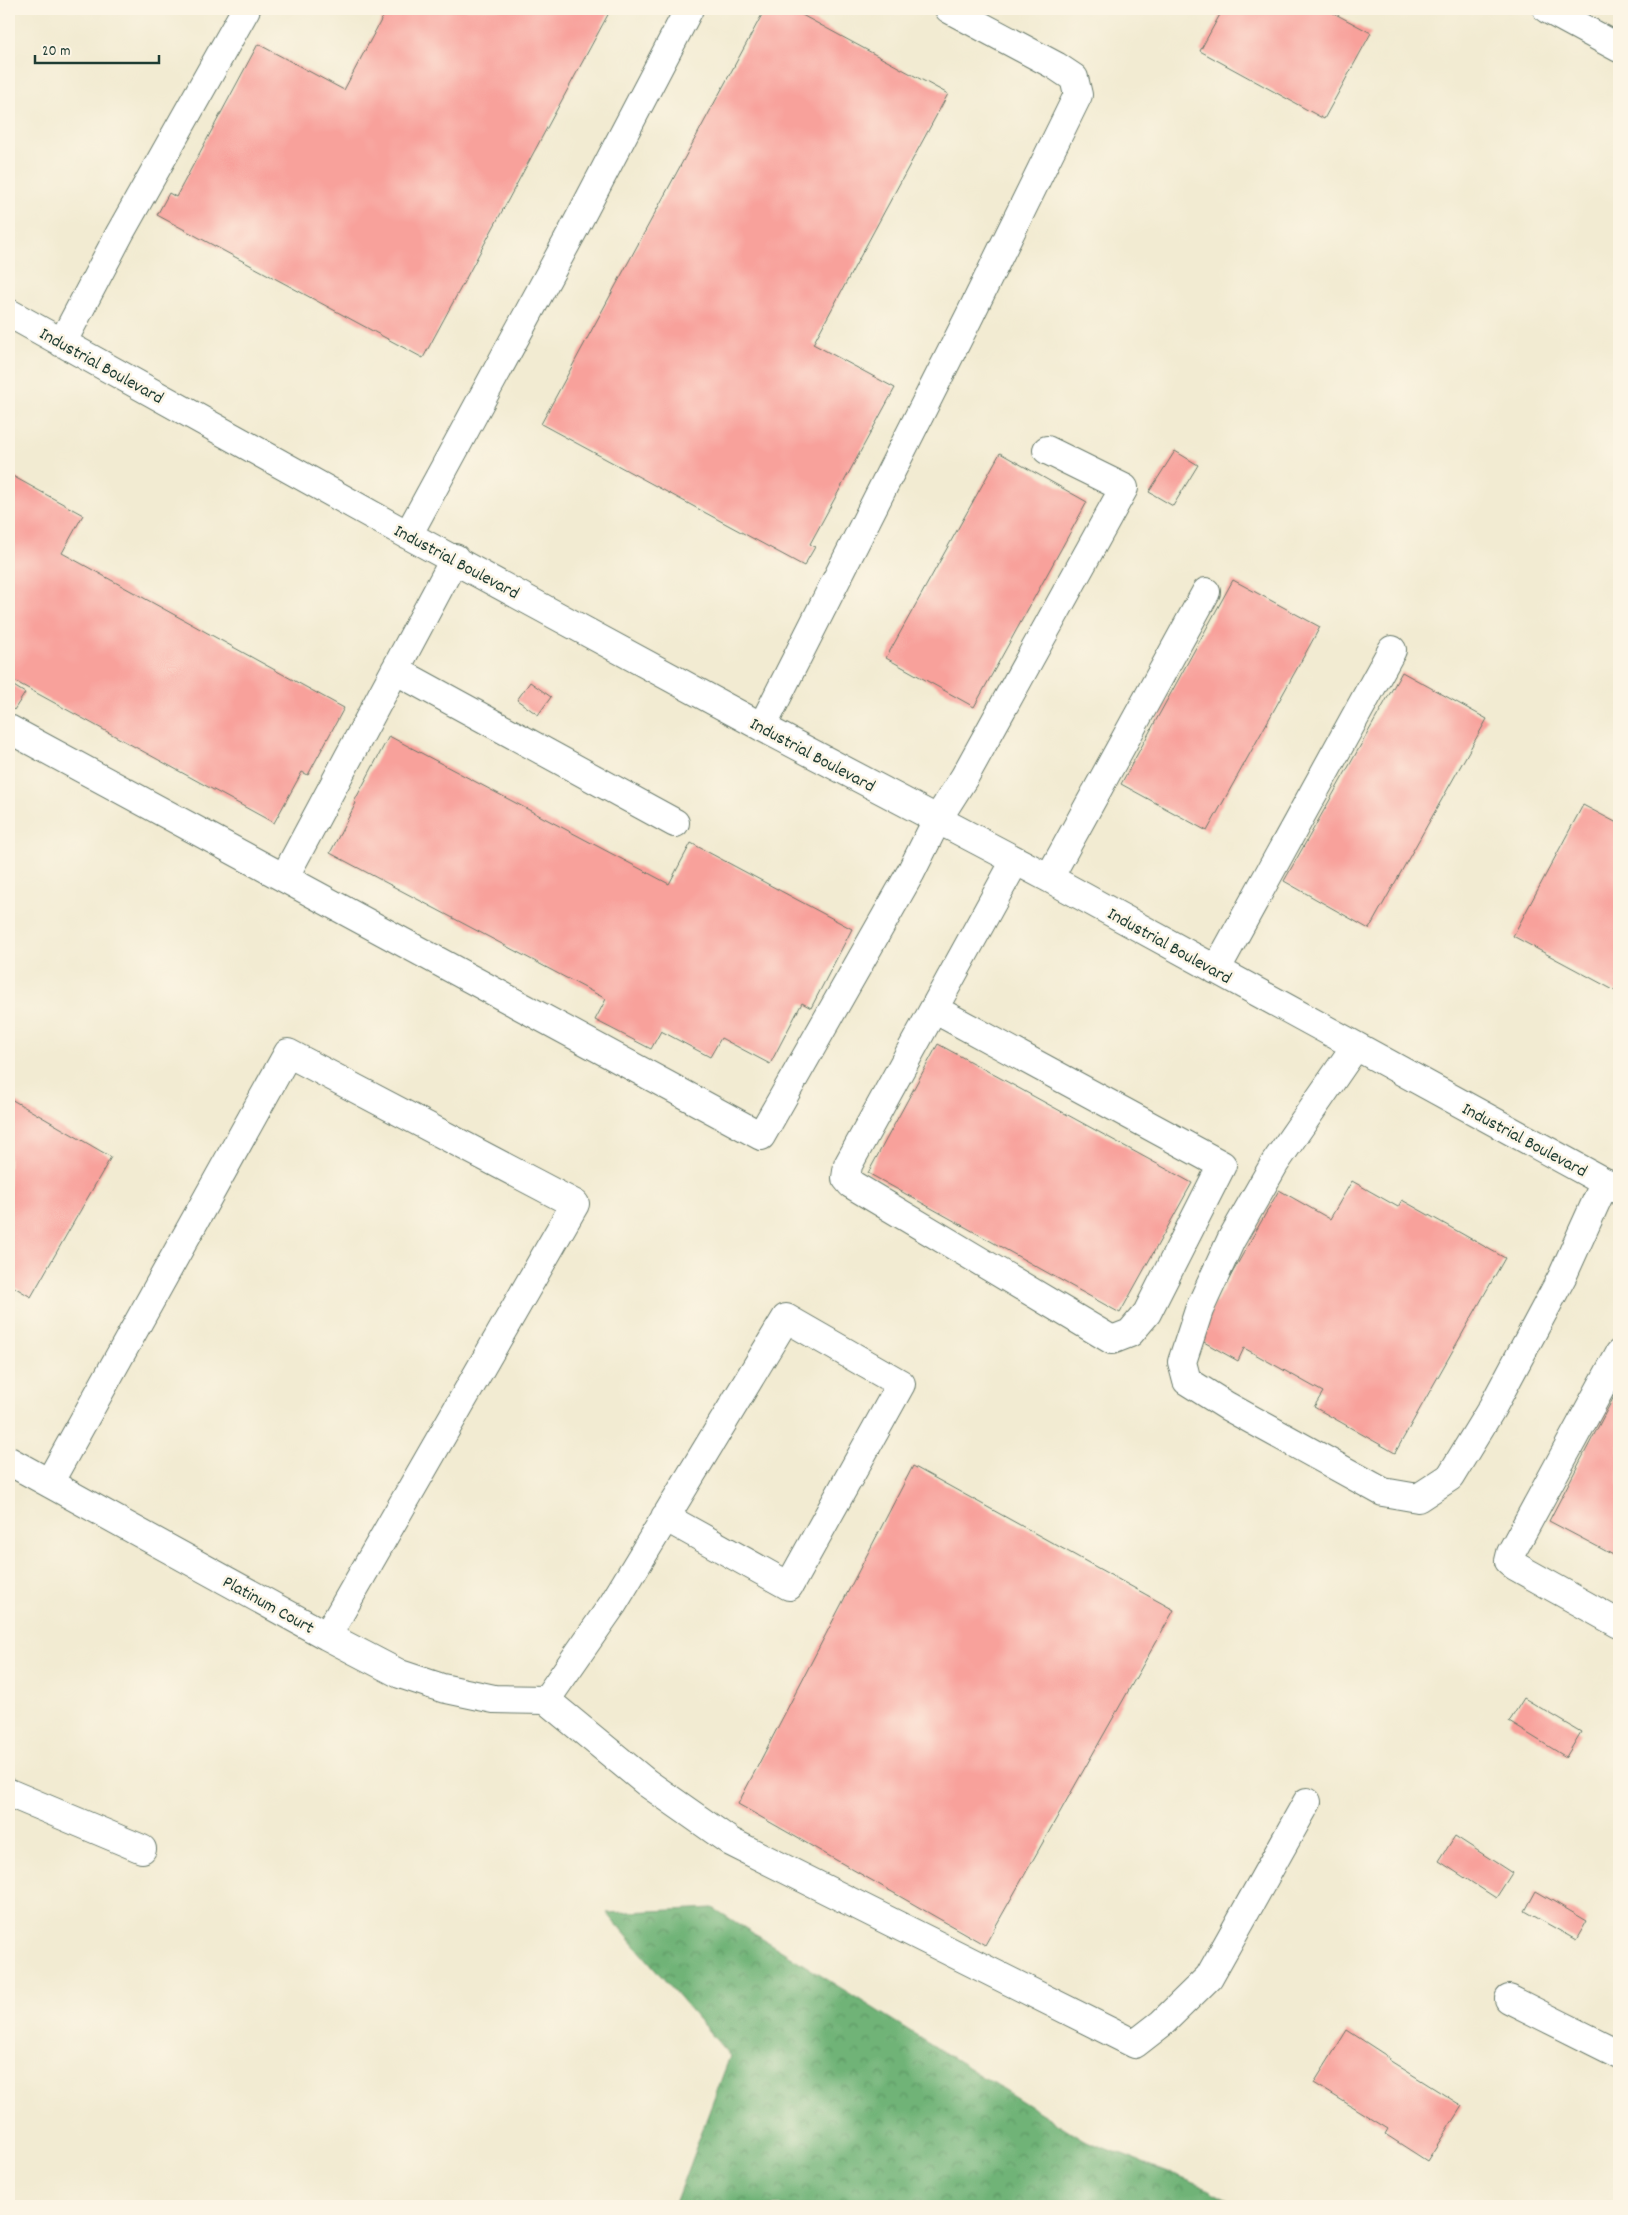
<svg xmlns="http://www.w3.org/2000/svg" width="1628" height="2215" font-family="Dekko,sans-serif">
	<defs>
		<pattern id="forest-crowns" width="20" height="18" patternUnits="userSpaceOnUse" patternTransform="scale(1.25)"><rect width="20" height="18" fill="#70b377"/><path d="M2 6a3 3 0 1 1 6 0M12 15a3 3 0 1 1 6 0" fill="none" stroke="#5b9362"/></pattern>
	</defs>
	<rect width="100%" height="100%" fill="#fcf5e5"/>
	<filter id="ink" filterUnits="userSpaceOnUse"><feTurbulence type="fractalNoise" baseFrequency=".02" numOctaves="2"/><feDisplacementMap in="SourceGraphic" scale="10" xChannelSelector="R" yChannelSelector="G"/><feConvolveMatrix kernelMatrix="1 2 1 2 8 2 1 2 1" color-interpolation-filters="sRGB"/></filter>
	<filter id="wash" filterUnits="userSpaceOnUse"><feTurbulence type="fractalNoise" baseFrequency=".0096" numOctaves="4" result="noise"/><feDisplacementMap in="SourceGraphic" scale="20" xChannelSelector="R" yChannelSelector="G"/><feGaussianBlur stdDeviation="1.12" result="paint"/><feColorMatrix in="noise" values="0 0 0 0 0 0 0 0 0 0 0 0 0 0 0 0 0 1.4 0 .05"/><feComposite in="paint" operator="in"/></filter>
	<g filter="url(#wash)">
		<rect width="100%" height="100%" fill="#f2ebd2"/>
		<!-- forest -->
		<path fill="url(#forest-crowns)" stroke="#487856" d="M 713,1908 L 1084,2140 L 1207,2188 L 1240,2206 L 674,2206 L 730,2056 L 607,1913 Z"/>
		<g id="blocks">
			<!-- building -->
			<path fill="#f8a19b" d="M 387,9 L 611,9 L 423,358 L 157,215 L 169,193 L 176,197 L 258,44 L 344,90 Z
				M 765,9 L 791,9 L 948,94 L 813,344 L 895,388 L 810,544 L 815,547 L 804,566 L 541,424 Z
				M 1223,9 L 1326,9 L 1371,33 L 1324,119 L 1200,51 Z
				M 1175,451 L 1198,465 L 1173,506 L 1149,492 Z
				M 1000,453 L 1087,502 L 974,707 L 886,658 Z
				M 9,474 L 83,515 L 62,553 L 344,708 L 308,775 L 302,772 L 274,823 L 9,678 Z
				M 1233,580 L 1320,627 L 1207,831 L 1121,784 Z
				M 1402,672 L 1487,719 L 1369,929 L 1284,881 Z
				M 530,682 L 551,697 L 538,715 L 517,700 Z
				M 9,683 L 25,693 L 14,710 L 9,706 Z
				M 389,736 L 669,884 L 691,843 L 852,929 L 811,1008 L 802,1003 L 770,1064 L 721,1038 L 710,1057 L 661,1031 L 651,1049 L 595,1020 L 606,999 L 330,853 L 356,803 L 354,802 Z
				M 1583,805 L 1619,824 L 1619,993 L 1513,936 Z
				M 938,1044 L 1192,1183 L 1120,1313 L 868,1173 Z
				M 9,1098 L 111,1157 L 31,1297 L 9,1284 Z
				M 1352,1181 L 1398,1207 L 1402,1200 L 1505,1258 L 1395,1453 L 1314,1407 L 1323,1392 L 1244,1348 L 1238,1361 L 1202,1341 L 1208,1328 L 1203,1325 L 1279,1190 L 1330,1219 Z
				M 1619,1387 L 1619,1558 L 1549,1521 Z
				M 913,1466 L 1174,1610 L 985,1945 L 738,1804 Z
				M 1524,1698 L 1581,1732 L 1566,1757 L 1509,1722 Z
				M 1455,1836 L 1512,1873 L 1496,1898 L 1439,1861 Z
				M 1536,1891 L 1587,1921 L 1576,1940 L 1525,1911 Z
				M 1347,2030 L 1390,2058 L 1389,2060 L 1462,2106 L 1427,2161 L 1385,2134 L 1388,2129 L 1314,2083 Z"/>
		</g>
	</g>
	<g filter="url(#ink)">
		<use href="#blocks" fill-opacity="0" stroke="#697a6b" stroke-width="1"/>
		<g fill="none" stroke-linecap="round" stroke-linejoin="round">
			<!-- minor casing -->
			<g stroke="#697a6b" stroke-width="30">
				<path id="minor" d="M 1547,9 L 1619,48
					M 9,313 L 408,535 L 762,727 L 1049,878 L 1619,1190
					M 62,343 L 120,233 L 246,9
					M 408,535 L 574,229 L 689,9
					M 395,670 L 675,823
					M 762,727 L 969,317 L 1078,95 L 1074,78 L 1056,66 L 949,9
					M 9,729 L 761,1136 L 911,872 L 937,820 L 965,776 L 1124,488 L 1047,450
					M 284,878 L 455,558
					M 1049,878 L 1206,592
					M 1216,970 L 1392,650
					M 934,1009 L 1222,1165 L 1147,1313 L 1130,1333 L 1112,1340 L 851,1184 L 846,1178 L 848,1165 L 1015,861
					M 1355,1047 L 1275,1163 L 1231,1240 L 1199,1310 L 1182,1362 L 1187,1381 L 1227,1406 L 1383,1492 L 1418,1498 L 1450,1477 L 1492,1408 L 1562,1277 L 1605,1182
					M 1619,1354 L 1511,1553 L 1509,1561 L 1515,1566 L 1619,1624
					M 9,1461 L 327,1636 L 400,1674 L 442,1688 L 494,1699 L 546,1700
					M 49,1483 L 288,1053 L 575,1204 L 327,1636
					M 546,1700 L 647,1783 L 731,1842 L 1135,2044 L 1162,2023 L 1209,1977 L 1307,1802
					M 546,1700 L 613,1604 L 786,1318 L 901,1384 L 789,1586 L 665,1517
					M 9,1793 L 142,1849
					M 1509,1999 L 1619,2054"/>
			</g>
			<!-- minor -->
			<use href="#minor" stroke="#fff" stroke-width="28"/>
		</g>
	</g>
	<g text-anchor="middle" stroke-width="5" stroke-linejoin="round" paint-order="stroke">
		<!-- street labels -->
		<g font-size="18" fill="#1f3d34" stroke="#fcf5e5">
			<text transform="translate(102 365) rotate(29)" y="6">Industrial Boulevard</text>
			<text transform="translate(457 561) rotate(28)" y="6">Industrial Boulevard</text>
			<text transform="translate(813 754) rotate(28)" y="6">Industrial Boulevard</text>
			<text transform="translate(1170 945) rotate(29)" y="6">Industrial Boulevard</text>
			<text transform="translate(1525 1139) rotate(28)" y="6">Industrial Boulevard</text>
			<text transform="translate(269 1604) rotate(29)" y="6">Platinum Court</text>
		</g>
	</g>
	<!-- margin -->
	<rect width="1628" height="2215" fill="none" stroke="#fcf5e5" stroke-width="30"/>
	<!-- scale -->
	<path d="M35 55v8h124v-8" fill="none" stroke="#1f3d34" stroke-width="2.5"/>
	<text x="42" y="55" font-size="15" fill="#1f3d34" stroke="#fcf5e5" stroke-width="4" paint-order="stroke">20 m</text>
</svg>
